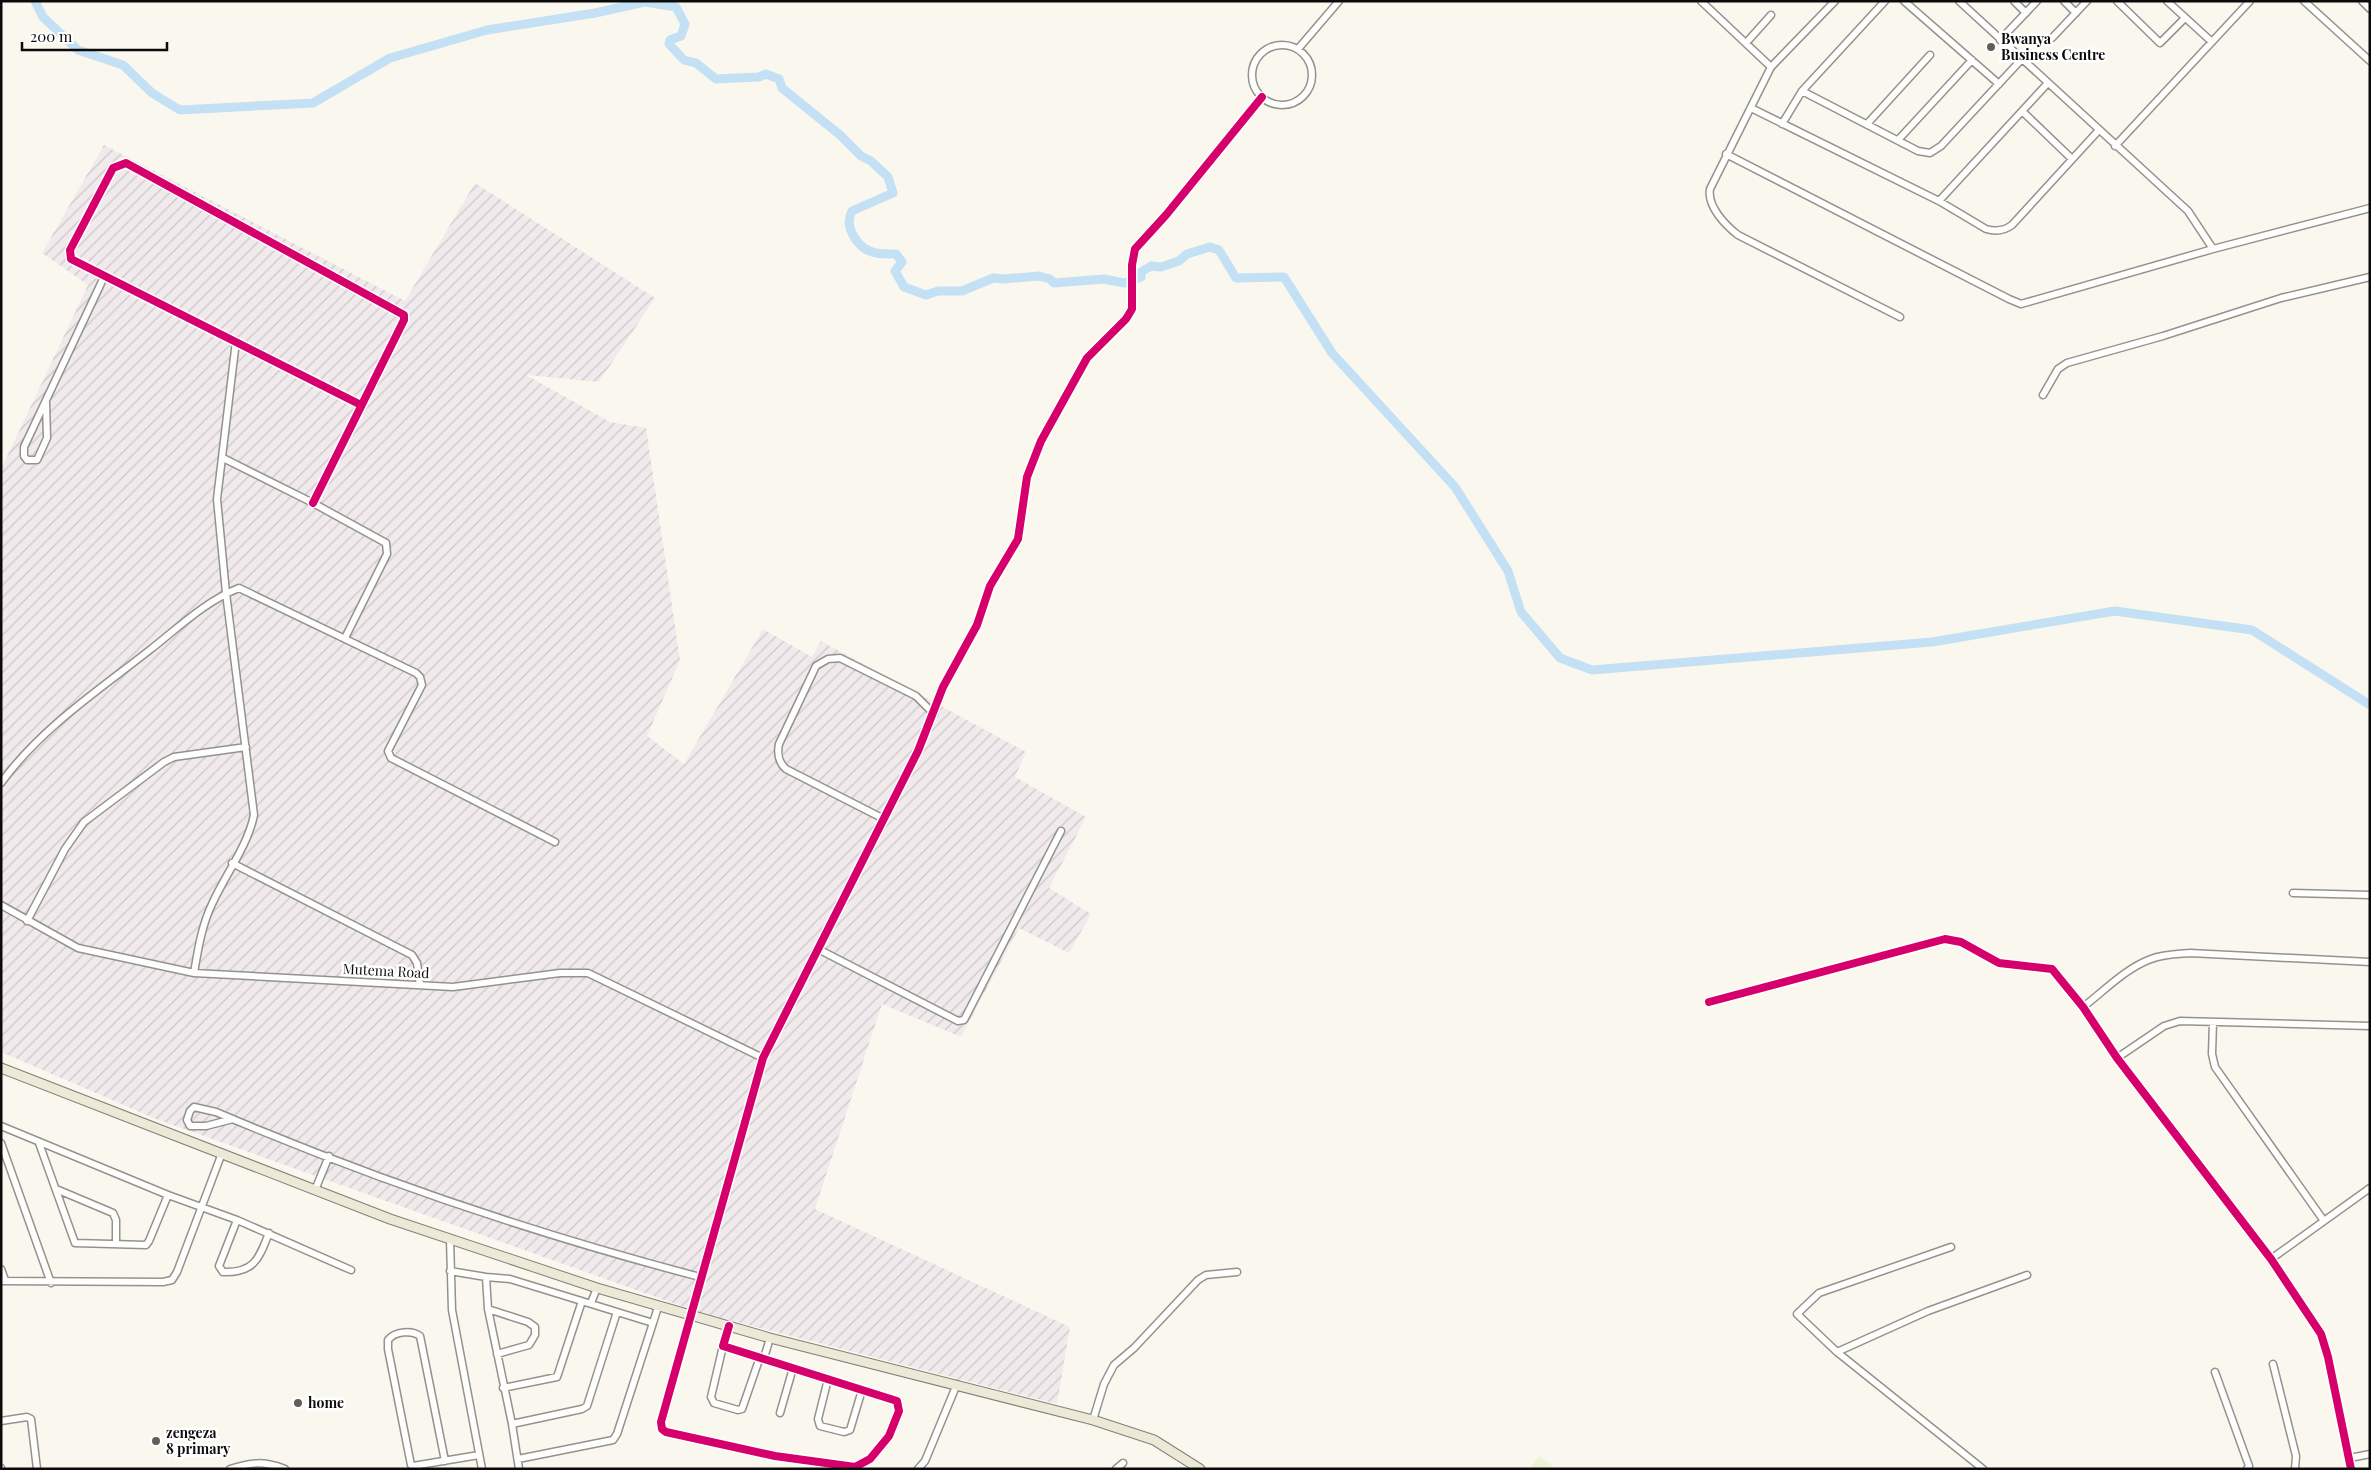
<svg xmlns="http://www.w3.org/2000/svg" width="2371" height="1470" font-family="'Playfair Display',serif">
	<defs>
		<pattern id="industrial-furrows" width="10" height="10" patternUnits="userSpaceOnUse" patternTransform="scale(1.25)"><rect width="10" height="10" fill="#f1eaec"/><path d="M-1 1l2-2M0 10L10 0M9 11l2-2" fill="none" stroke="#cdc7c9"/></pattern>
	</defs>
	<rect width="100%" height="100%" fill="#faf8ee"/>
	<!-- industrial -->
	<path fill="url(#industrial-furrows)" d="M 104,145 L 405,301 L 475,183 L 655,298 L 599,382 L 526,375 L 610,422 L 646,428 L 680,660 L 647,736 L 684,764 L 763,629 L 812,657 L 821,641 L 1026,752 L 1015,777 L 1086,817 L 1049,888 L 1091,914 L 1069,953 L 1019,928 L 961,1037 L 882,1004 L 815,1209 L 1070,1327 L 1057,1404 L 698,1312 L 156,1119 L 1,1052 L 1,469 L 88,285 L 42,253 Z"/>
	<!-- pitch -->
	<path fill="#ebf4d7" d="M 1539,1456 L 1556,1469 L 1534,1469 L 1531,1466 Z"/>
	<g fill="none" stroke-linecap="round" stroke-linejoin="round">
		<!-- stream -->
		<path stroke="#c3e0f5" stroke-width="1" d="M 1,1 L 2,1"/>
		<!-- river -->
		<path stroke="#c3e0f5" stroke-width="9" d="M 35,1 L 43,17 L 78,50 L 123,65 L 152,93 L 180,110 L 313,103 L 390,58 L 487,30 L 595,13 L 645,2 L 676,7 L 685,24 L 681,36 L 670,40 L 669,44 L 684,60 L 696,63 L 716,79 L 759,77 L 766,74 L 779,79 L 782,88 L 840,135 L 861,156 L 871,161 L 888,177 L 893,193 L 852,211 C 843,228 859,250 876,253 C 882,254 889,254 896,254 L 902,262 L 895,271 L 904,287 L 926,295 L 938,291 L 962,291 L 993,278 L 1003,279 L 1039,276 L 1050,279 L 1054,283 L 1104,279 L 1124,283 L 1141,277 L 1141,272 L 1151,266 L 1161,267 L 1179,261 L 1187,254 L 1210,247 L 1219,250 L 1236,278 L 1284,277 L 1332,353 L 1455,487 L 1508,571 L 1521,612 L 1560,658 L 1592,670 L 1932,642 L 2115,611 L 2252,630 L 2370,705"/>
		<!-- minor casing -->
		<g stroke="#93928d" stroke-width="9">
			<path id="minor" d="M 1701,1 L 1771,67
				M 1835,1 L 1771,67 L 1710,189 C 1707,206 1725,225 1738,235 L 1900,317
				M 1904,1 L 1999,84
				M 1959,1 L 2188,211 L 2213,249
				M 2014,1 L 2026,13
				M 2064,1 L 2076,13
				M 2117,1 L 2160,43 L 2185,18
				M 2167,1 L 2212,42
				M 2304,1 L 2370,61
				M 2362,1 L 2370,9
				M 2052,38 L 2087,1
				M 2000,40 L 2037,1
				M 1746,43 L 1771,15
				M1252 75a30 30 0 1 1 60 0a30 30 0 1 1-60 0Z
				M 1298,49 L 1339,1
				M 1802,91 L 1918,151 L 1930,153 L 1941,146 L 2021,60
				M 1751,108 L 1939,201 L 1986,229 C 1996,232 2004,231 2012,225 L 2099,130
				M 2022,111 L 2072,159
				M 1782,124 L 1802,91 L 1885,1
				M 1867,124 L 1930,55
				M 1899,139 L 1972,60
				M 2115,146 L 2250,1
				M 1726,154 L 2009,299 L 2021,304 L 2213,249 L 2370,208
				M 1939,201 L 2047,84
				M 2043,395 L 2058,369 L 2067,363 L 2163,336 L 2281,298 L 2370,277
				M 46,402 L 47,438 L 37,460 L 27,460 L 24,456 L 24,447 L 104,277
				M 223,458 L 313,503 L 386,543 L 387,554 L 345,638
				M 313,503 L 404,320 L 404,315 L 126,163 L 113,168 L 70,250 L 71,259 L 361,405
				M 1,783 C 41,728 99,690 151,649 C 179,627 206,601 239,588 L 416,673 L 420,677 L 422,685 L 388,751 L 391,758 L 555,842
				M 882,818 L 786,769 C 778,762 777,754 779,744 L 816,666 L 828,659 L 840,658 L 916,696 L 934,714
				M 232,863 L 412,955 L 417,963 L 420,985
				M 2293,893 L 2370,895
				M 1,905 L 78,948 L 194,973 L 453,987 L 560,973 L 588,973 L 763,1058
				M 27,921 L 65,849 L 84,822 L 164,762 L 174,757 L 246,747
				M 818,949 L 958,1021 L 964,1020 L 1061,831
				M 194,973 C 198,949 202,924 213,902 C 226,874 248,845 254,815 L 226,593 L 217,499 L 236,341
				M 1709,1002 L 1945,939 L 1961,942 L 1999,963 L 2052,969 L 2083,1007 L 2117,1058 L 2271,1259 L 2321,1334 L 2328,1357 L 2351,1469
				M 2083,1007 C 2104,991 2126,968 2151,959 C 2163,954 2177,954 2190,953 L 2370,962
				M 2213,1022 L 2212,1054 L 2215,1067 L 2324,1221
				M 2117,1058 L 2164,1026 L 2180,1021 L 2370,1026
				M 233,1119 L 206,1126 L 190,1126 L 187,1120 L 190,1111 L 194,1107 L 216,1112 C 371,1178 536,1234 700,1277
				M 1,1126 L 168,1195 L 237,1220 L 351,1270
				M 1,1143 L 51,1283
				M 39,1143 L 75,1243 L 146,1245 L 149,1241 L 168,1195
				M 56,1189 L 113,1213 L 116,1220 L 116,1244
				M 315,1190 L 329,1156
				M 237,1220 L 219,1266 L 223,1272 C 255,1273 259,1258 269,1233
				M 450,1239 L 452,1310 L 482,1469
				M 1951,1247 L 1819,1293 L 1797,1314 L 1837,1352 L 1983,1469
				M 2271,1259 L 2370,1188
				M 1,1269 L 5,1280
				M 450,1271 L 486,1277 L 510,1279 L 653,1323 L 658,1307
				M 486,1277 L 488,1309 L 512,1424 L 519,1469
				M 1,1281 L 163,1282 L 172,1280 L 177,1272 L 222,1153
				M 591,1303 L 597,1288
				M 488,1309 L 528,1322 L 535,1327 L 535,1335 L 529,1345 L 497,1354
				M 729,1326 L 723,1346 L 897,1401 L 899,1411 L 889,1436 L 870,1459 L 855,1467 L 775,1456 L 666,1432 L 662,1429 L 661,1422 L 763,1058 L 918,751 L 943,687 L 977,625 L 990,586 L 1018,539 L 1027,477 L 1041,441 L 1087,358 L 1126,319 L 1132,309 L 1132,265 L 1135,249 L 1166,215 L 1262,97
				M 723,1346 L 711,1397 L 714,1403 L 738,1410 L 742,1409 L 760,1357
				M 1837,1352 L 1928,1311 L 2027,1275
				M 764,1358 L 770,1338
				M 2273,1364 L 2296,1456 L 2295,1469
				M 2215,1372 L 2249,1466 L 2247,1469
				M 828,1379 L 818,1419 L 820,1426 L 844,1432 L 850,1430 L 862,1390
				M 503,1388 L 557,1377 L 582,1301
				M 780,1413 L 793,1368
				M 1093,1420 L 1104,1384 L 1114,1365 L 1134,1348 L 1198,1280 L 1206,1275 L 1237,1272
				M 1,1421 L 27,1417 L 31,1419 L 37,1469
				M 512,1424 L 582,1409 L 587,1406 L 617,1312
				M 2350,1458 L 2370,1454
				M 518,1459 L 613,1440 L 617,1434 L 653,1323
				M 445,1461 L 420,1336 C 412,1330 395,1331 388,1340 L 388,1349 L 411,1465 L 413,1466 L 479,1455
				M 1,1468 L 1,1469
				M 230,1469 C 251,1462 264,1461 285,1469
				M 918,1469 L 925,1461 L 957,1384
				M 1116,1469 L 1123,1463"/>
		</g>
		<!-- major casing -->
		<g stroke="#807f7a" stroke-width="11">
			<path id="major" d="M 1,1068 L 390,1219 L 597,1288 L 770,1338 L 1093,1420 L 1154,1440 L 1200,1469"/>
		</g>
		<!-- minor -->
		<use href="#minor" stroke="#fefefc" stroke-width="6"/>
		<!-- major -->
		<use href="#major" stroke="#ece9d6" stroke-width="9"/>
		<!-- cycleway casing -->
		<g stroke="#fff" stroke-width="11">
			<path id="cycleway" d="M 313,503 L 404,320 L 404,315 L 126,163 L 113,168 L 70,250 L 71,259 L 361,405
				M 1709,1002 L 1945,939 L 1961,942 L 1999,963 L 2052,969 L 2083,1007 L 2117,1058 L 2271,1259 L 2321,1334 L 2328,1357 L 2351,1469
				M 729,1326 L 723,1346 L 897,1401 L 899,1411 L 889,1436 L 870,1459 L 855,1467 L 775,1456 L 666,1432 L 662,1429 L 661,1422 L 763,1058 L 918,751 L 943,687 L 977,625 L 990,586 L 1018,539 L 1027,477 L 1041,441 L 1087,358 L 1126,319 L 1132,309 L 1132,265 L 1135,249 L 1166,215 L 1262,97"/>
		</g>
		<!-- cycleway -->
		<use href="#cycleway" stroke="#d6006c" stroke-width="8"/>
	</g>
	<!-- markers -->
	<g fill="#5f5e5a" stroke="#fff" stroke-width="2">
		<circle cx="1991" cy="47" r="5"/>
		<circle cx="298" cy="1403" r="5"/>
		<circle cx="156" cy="1441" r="5"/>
	</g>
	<g text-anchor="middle" stroke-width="5" stroke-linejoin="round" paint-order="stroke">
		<!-- poi labels -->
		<g font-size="14" font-weight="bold" fill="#0b0b0b" stroke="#fff" text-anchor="start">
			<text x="2001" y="44">Bwanya<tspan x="2001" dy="16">Business Centre</tspan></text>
			<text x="308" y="1408">home</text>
			<text x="166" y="1438">zengeza<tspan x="166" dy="16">8 primary</tspan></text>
		</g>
		<!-- street labels -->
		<g font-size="14" fill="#0b0b0b" stroke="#fff">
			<text transform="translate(386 971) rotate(3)" y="5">Mutema Road</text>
		</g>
	</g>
	<!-- border -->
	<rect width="2371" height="1470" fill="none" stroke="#0b0b0b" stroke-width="5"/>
	<!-- scale -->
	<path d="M22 42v8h145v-8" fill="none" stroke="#0b0b0b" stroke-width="2.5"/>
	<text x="30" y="42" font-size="15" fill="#0b0b0b" stroke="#ffffff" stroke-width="4" paint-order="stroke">200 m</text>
</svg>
